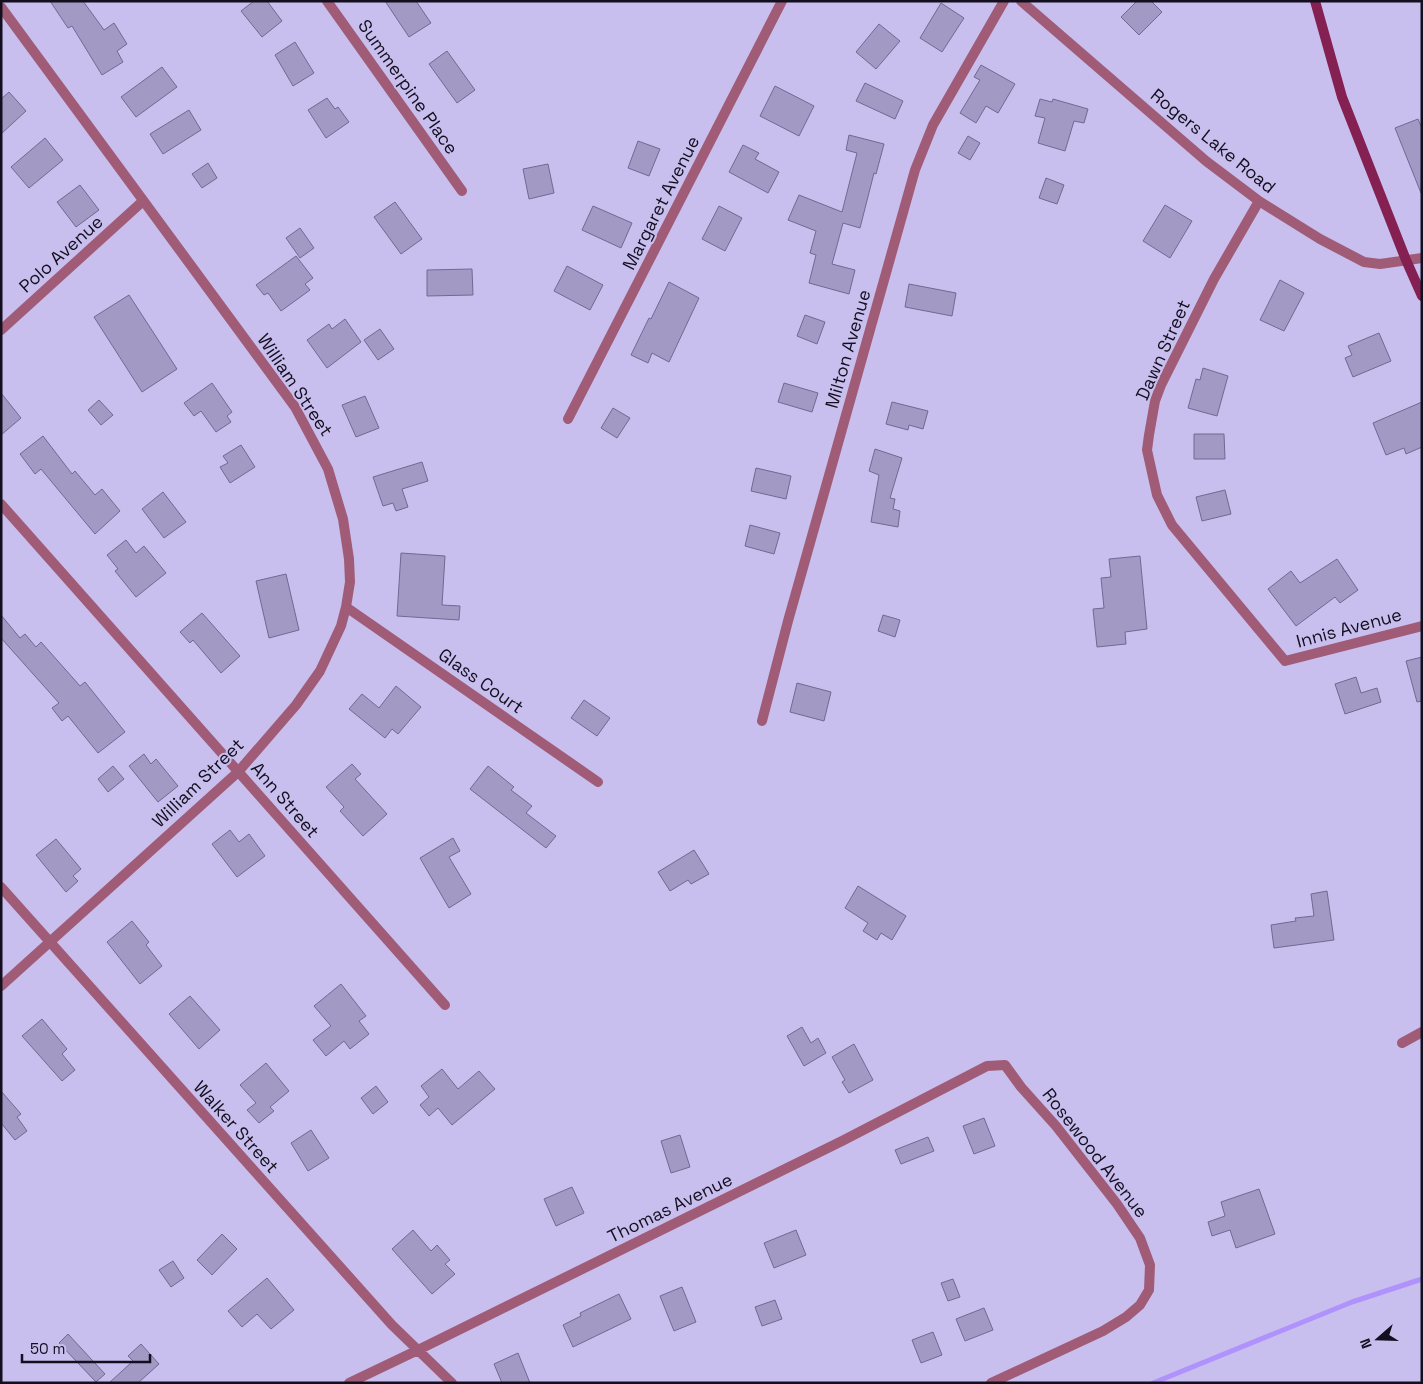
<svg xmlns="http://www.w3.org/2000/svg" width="1423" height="1384" font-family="'Space Grotesk',sans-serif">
	<rect width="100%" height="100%" fill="#c9bfee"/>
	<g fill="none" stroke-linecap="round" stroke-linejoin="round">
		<!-- stream -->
		<path stroke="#af92fb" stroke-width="5" d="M 1153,1383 L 1352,1302 L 1422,1279"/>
	</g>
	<!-- building -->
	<path fill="#a399c5" stroke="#726892" d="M 50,1 L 83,1 L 104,30 L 114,23 L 127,44 L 117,51 L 123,62 L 102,75 L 72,26 L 68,28 Z
		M 254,1 L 267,1 L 282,21 L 262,37 L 241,11 Z
		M 385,1 L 416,1 L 431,23 L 409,37 Z
		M 1137,1 L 1151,1 L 1162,12 L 1139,35 L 1121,17 Z
		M 941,3 L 964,18 L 942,52 L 920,38 Z
		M 879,24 L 900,41 L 876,69 L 856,52 Z
		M 295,42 L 314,73 L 293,86 L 275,55 Z
		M 447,51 L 475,90 L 457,103 L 429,64 Z
		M 981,65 L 1015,84 L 998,113 L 986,106 L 976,123 L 960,113 L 980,80 L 974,77 Z
		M 162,67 L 177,87 L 136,117 L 121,97 Z
		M 865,83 L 903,101 L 895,119 L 856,101 Z
		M 775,86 L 814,106 L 799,136 L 760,116 Z
		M 9,92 L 26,111 L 1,134 L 1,99 Z
		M 327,98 L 335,109 L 338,107 L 349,122 L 326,138 L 308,110 Z
		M 1040,99 L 1052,102 L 1053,99 L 1088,109 L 1084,123 L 1074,121 L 1065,151 L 1038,143 L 1045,118 L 1035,116 Z
		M 189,110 L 201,130 L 163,154 L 150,134 Z
		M 1418,119 L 1422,128 L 1421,193 L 1395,128 Z
		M 849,135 L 884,144 L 876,174 L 874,173 L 860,228 L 843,223 L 832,264 L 855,270 L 849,294 L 809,283 L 816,255 L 810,253 L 816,231 L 788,220 L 799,195 L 842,212 L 857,153 L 846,150 Z
		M 968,136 L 980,143 L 970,160 L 958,153 Z
		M 45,138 L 63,160 L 29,188 L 11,167 Z
		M 638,141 L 660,149 L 649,176 L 628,168 Z
		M 743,145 L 759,153 L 755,159 L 779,172 L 768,193 L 729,172 Z
		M 208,163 L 217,178 L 202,188 L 192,174 Z
		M 548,164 L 554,193 L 529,199 L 523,169 Z
		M 1046,178 L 1064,185 L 1057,204 L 1039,198 Z
		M 80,185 L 99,210 L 76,227 L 57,202 Z
		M 395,202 L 422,239 L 401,254 L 374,217 Z
		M 1165,205 L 1192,221 L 1170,258 L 1143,241 Z
		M 593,206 L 632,223 L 621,248 L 582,230 Z
		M 719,206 L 742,218 L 725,251 L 702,239 Z
		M 300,228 L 314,248 L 300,258 L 286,238 Z
		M 296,256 L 313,278 L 305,284 L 310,290 L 281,311 L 268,293 L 264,295 L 256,285 Z
		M 567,266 L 603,285 L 590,310 L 554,291 Z
		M 472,269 L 473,295 L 427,296 L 427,270 Z
		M 1280,280 L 1304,293 L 1284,331 L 1260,320 Z
		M 669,282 L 699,298 L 669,362 L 652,353 L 648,363 L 631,355 L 649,318 L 651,319 Z
		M 909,284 L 956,293 L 952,316 L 905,307 Z
		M 129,295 L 177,369 L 142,392 L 94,317 Z
		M 805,315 L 825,322 L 817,344 L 797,336 Z
		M 345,319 L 361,342 L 327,368 L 307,340 L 329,324 L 332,329 Z
		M 380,329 L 394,349 L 378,360 L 364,340 Z
		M 1379,333 L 1391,361 L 1353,377 L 1345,358 L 1352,355 L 1348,346 Z
		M 1203,368 L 1228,376 L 1217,416 L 1188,408 L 1196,379 L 1200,380 Z
		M 212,383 L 232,412 L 227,416 L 231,422 L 216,432 L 201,411 L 194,416 L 184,403 Z
		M 784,383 L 818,393 L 812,412 L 778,402 Z
		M 1,393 L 21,418 L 1,435 Z
		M 365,396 L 379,428 L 356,437 L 342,405 Z
		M 99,400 L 113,415 L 101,425 L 88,410 Z
		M 892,402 L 928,411 L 923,429 L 909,425 L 908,430 L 886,424 Z
		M 1422,402 L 1422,447 L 1406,454 L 1404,448 L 1386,455 L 1373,423 Z
		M 613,408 L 630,418 L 617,438 L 601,428 Z
		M 1194,434 L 1224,434 L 1225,459 L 1194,459 Z
		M 43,436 L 72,474 L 75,471 L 95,495 L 102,489 L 120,511 L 95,534 L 41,469 L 35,474 L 20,454 Z
		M 241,445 L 255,467 L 230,483 L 220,467 L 228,463 L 223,456 Z
		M 875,449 L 902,458 L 890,498 L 895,499 L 893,509 L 900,511 L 898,527 L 871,522 L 879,475 L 869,471 Z
		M 422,462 L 428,481 L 402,489 L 408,507 L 396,511 L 393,503 L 383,506 L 373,477 Z
		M 756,468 L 791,476 L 786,499 L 751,491 Z
		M 1225,490 L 1231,514 L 1202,521 L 1196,497 Z
		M 163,492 L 186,522 L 164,538 L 142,509 Z
		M 750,525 L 780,533 L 774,554 L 745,546 Z
		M 126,540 L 136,553 L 144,546 L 166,573 L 136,597 L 115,571 L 118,569 L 107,555 Z
		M 401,553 L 445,556 L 442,605 L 460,606 L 459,620 L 397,616 Z
		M 1140,556 L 1147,629 L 1125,632 L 1126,644 L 1097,647 L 1093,609 L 1104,608 L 1101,578 L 1111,577 L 1109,559 Z
		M 1337,559 L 1358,590 L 1340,603 L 1335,597 L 1296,626 L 1268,589 L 1291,571 L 1300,583 Z
		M 286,574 L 299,630 L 269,638 L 256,581 Z
		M 202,613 L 240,656 L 221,673 L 193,640 L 190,643 L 180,632 Z
		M 1,615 L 20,638 L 25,634 L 36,647 L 41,642 L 80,686 L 85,682 L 125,732 L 98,753 L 68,716 L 62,721 L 52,708 L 59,703 L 1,638 Z
		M 883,615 L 900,620 L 895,637 L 878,631 Z
		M 1422,657 L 1422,701 L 1417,702 L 1406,661 Z
		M 1356,677 L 1361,693 L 1377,688 L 1381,702 L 1345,714 L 1335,684 Z
		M 797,683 L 831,692 L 824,721 L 790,712 Z
		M 396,686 L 421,707 L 398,734 L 392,729 L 385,738 L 349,709 L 362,694 L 379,708 Z
		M 584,700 L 610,718 L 597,736 L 571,718 Z
		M 144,754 L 151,764 L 156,759 L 178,786 L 158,802 L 129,766 Z
		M 352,764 L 361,774 L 355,779 L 387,814 L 363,836 L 340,811 L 344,807 L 326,787 Z
		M 113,766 L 124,779 L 108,792 L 98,779 Z
		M 488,766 L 514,787 L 511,790 L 532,806 L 526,813 L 556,836 L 546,848 L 470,789 Z
		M 230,830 L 239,842 L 249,834 L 265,856 L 237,877 L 212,844 Z
		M 453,838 L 460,851 L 449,857 L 471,894 L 449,908 L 420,858 Z
		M 56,839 L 81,869 L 73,876 L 78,881 L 66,892 L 36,855 Z
		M 694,850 L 709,874 L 691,884 L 688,880 L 670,891 L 658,872 Z
		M 858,886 L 906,916 L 892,940 L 881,933 L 877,940 L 863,931 L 868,923 L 845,908 Z
		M 1327,891 L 1334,940 L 1274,948 L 1271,925 L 1296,921 L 1295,918 L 1314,916 L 1311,894 Z
		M 132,921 L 149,942 L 146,945 L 162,966 L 140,984 L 107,942 Z
		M 341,984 L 366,1016 L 359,1021 L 369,1034 L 350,1049 L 344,1041 L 326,1056 L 313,1040 L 331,1026 L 314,1006 Z
		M 190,996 L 220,1030 L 199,1049 L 169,1014 Z
		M 42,1019 L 67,1049 L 62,1054 L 75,1070 L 62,1081 L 22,1036 Z
		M 802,1027 L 811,1043 L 818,1038 L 826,1053 L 804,1066 L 787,1036 Z
		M 854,1044 L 873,1080 L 849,1093 L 842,1082 L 845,1080 L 832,1057 Z
		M 266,1063 L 289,1091 L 270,1107 L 274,1111 L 259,1123 L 247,1110 L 256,1103 L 240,1085 Z
		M 442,1069 L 458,1089 L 479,1071 L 495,1089 L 452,1125 L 438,1108 L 429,1116 L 420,1105 L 429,1097 L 421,1086 Z
		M 376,1086 L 388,1102 L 373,1114 L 361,1098 Z
		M 1,1091 L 21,1114 L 17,1117 L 27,1131 L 15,1140 L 1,1123 Z
		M 984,1118 L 995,1146 L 974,1154 L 963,1126 Z
		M 311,1130 L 329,1158 L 308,1171 L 291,1143 Z
		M 680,1135 L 690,1167 L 671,1173 L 661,1141 Z
		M 928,1137 L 934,1151 L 901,1164 L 895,1150 Z
		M 572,1187 L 584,1213 L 556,1226 L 544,1199 Z
		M 1259,1189 L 1275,1234 L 1236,1248 L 1230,1230 L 1212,1236 L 1208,1222 L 1225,1216 L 1221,1202 Z
		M 413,1230 L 431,1251 L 437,1245 L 450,1260 L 445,1264 L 455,1274 L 432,1294 L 392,1249 Z
		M 796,1230 L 806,1255 L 774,1268 L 764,1243 Z
		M 222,1234 L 237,1249 L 212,1275 L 197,1260 Z
		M 173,1261 L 184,1278 L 171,1287 L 159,1270 Z
		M 267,1278 L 294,1310 L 271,1329 L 257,1314 L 242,1327 L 228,1311 Z
		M 953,1279 L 960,1297 L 948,1301 L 941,1283 Z
		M 682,1287 L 696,1322 L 674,1331 L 660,1296 Z
		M 619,1294 L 631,1319 L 573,1347 L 563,1325 L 581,1316 L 580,1313 Z
		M 775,1300 L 782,1319 L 762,1326 L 755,1307 Z
		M 984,1308 L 993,1330 L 965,1341 L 956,1319 Z
		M 933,1332 L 942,1355 L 921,1363 L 912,1340 Z
		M 68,1334 L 105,1374 L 96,1382 L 59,1343 Z
		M 141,1344 L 159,1364 L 138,1383 L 109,1383 L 133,1361 L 128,1356 Z
		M 518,1353 L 530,1383 L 502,1383 L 494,1364 Z"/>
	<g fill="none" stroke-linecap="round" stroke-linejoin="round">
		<!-- street -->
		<path stroke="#a05c77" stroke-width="10" d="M 327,1 L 462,191
			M 1021,1 L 1206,161 L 1259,201 L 1320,239 L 1364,262 L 1380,264 L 1422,258
			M 1,7 L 295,407 L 328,469 L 343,519 L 349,559 L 350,582 L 346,607 L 341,626 L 320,671 L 296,705 L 238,772 L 1,986
			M 1259,201 L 1214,279 L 1161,385 L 1155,401 L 1149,435 L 1147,450 L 1157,495 L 1172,525 L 1285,661 L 1422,626
			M 1,330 L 143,201
			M 568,419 L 782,1
			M 1,504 L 445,1005
			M 346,607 L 598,782
			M 762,721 L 788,621 L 915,170 L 933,125 L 1004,1
			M 1,887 L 392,1325 L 452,1383
			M 1402,1043 L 1422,1032
			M 349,1383 L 418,1350 L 842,1141 L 987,1066 L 1005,1065 L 1021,1087 L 1056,1126 L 1117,1204 L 1140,1238 L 1150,1265 L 1149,1290 L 1140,1305 L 1126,1317 L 1103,1331 L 991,1383"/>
		<!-- secondary -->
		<path stroke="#842052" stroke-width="10" d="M 1315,1 L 1342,97 L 1406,260 L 1422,296"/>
	</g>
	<g text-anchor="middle" stroke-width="4" stroke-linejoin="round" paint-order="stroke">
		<!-- street labels -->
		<g font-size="18" fill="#130f1f" stroke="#c9bfee">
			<text transform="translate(408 87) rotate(55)" y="6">Summerpine Place</text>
			<text transform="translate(1213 141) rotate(39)" y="6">Rogers Lake Road</text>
			<text transform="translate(661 203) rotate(-63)" y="6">Margaret Avenue</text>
			<text transform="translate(61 254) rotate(-42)" y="6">Polo Avenue</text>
			<text transform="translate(848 349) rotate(-74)" y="6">Milton Avenue</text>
			<text transform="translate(1163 350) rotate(-66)" y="6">Dawn Street</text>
			<text transform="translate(295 385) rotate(56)" y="6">William Street</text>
			<text transform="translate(1349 628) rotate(-15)" y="6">Innis Avenue</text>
			<text transform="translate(481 681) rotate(35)" y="6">Glass Court</text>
			<text transform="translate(198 783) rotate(-44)" y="6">William Street</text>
			<text transform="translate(285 800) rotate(49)" y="6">Ann Street</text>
			<text transform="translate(236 1127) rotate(48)" y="6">Walker Street</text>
			<text transform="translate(1095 1153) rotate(52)" y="6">Rosewood Avenue</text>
			<text transform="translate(670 1208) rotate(-26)" y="6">Thomas Avenue</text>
		</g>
	</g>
	<!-- border -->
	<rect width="1423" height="1384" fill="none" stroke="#130f1f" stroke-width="5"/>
	<!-- north arrow -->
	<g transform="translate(1378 1339) rotate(250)" stroke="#c9bfee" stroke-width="4" paint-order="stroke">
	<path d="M0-4L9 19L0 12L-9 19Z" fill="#130f1f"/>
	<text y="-8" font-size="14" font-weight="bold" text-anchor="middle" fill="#130f1f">N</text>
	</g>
	<!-- scale -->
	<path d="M22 1354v8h128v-8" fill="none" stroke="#130f1f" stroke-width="2.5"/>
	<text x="30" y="1354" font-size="15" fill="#130f1f" stroke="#c9bfee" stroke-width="4" paint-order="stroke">50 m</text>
</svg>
